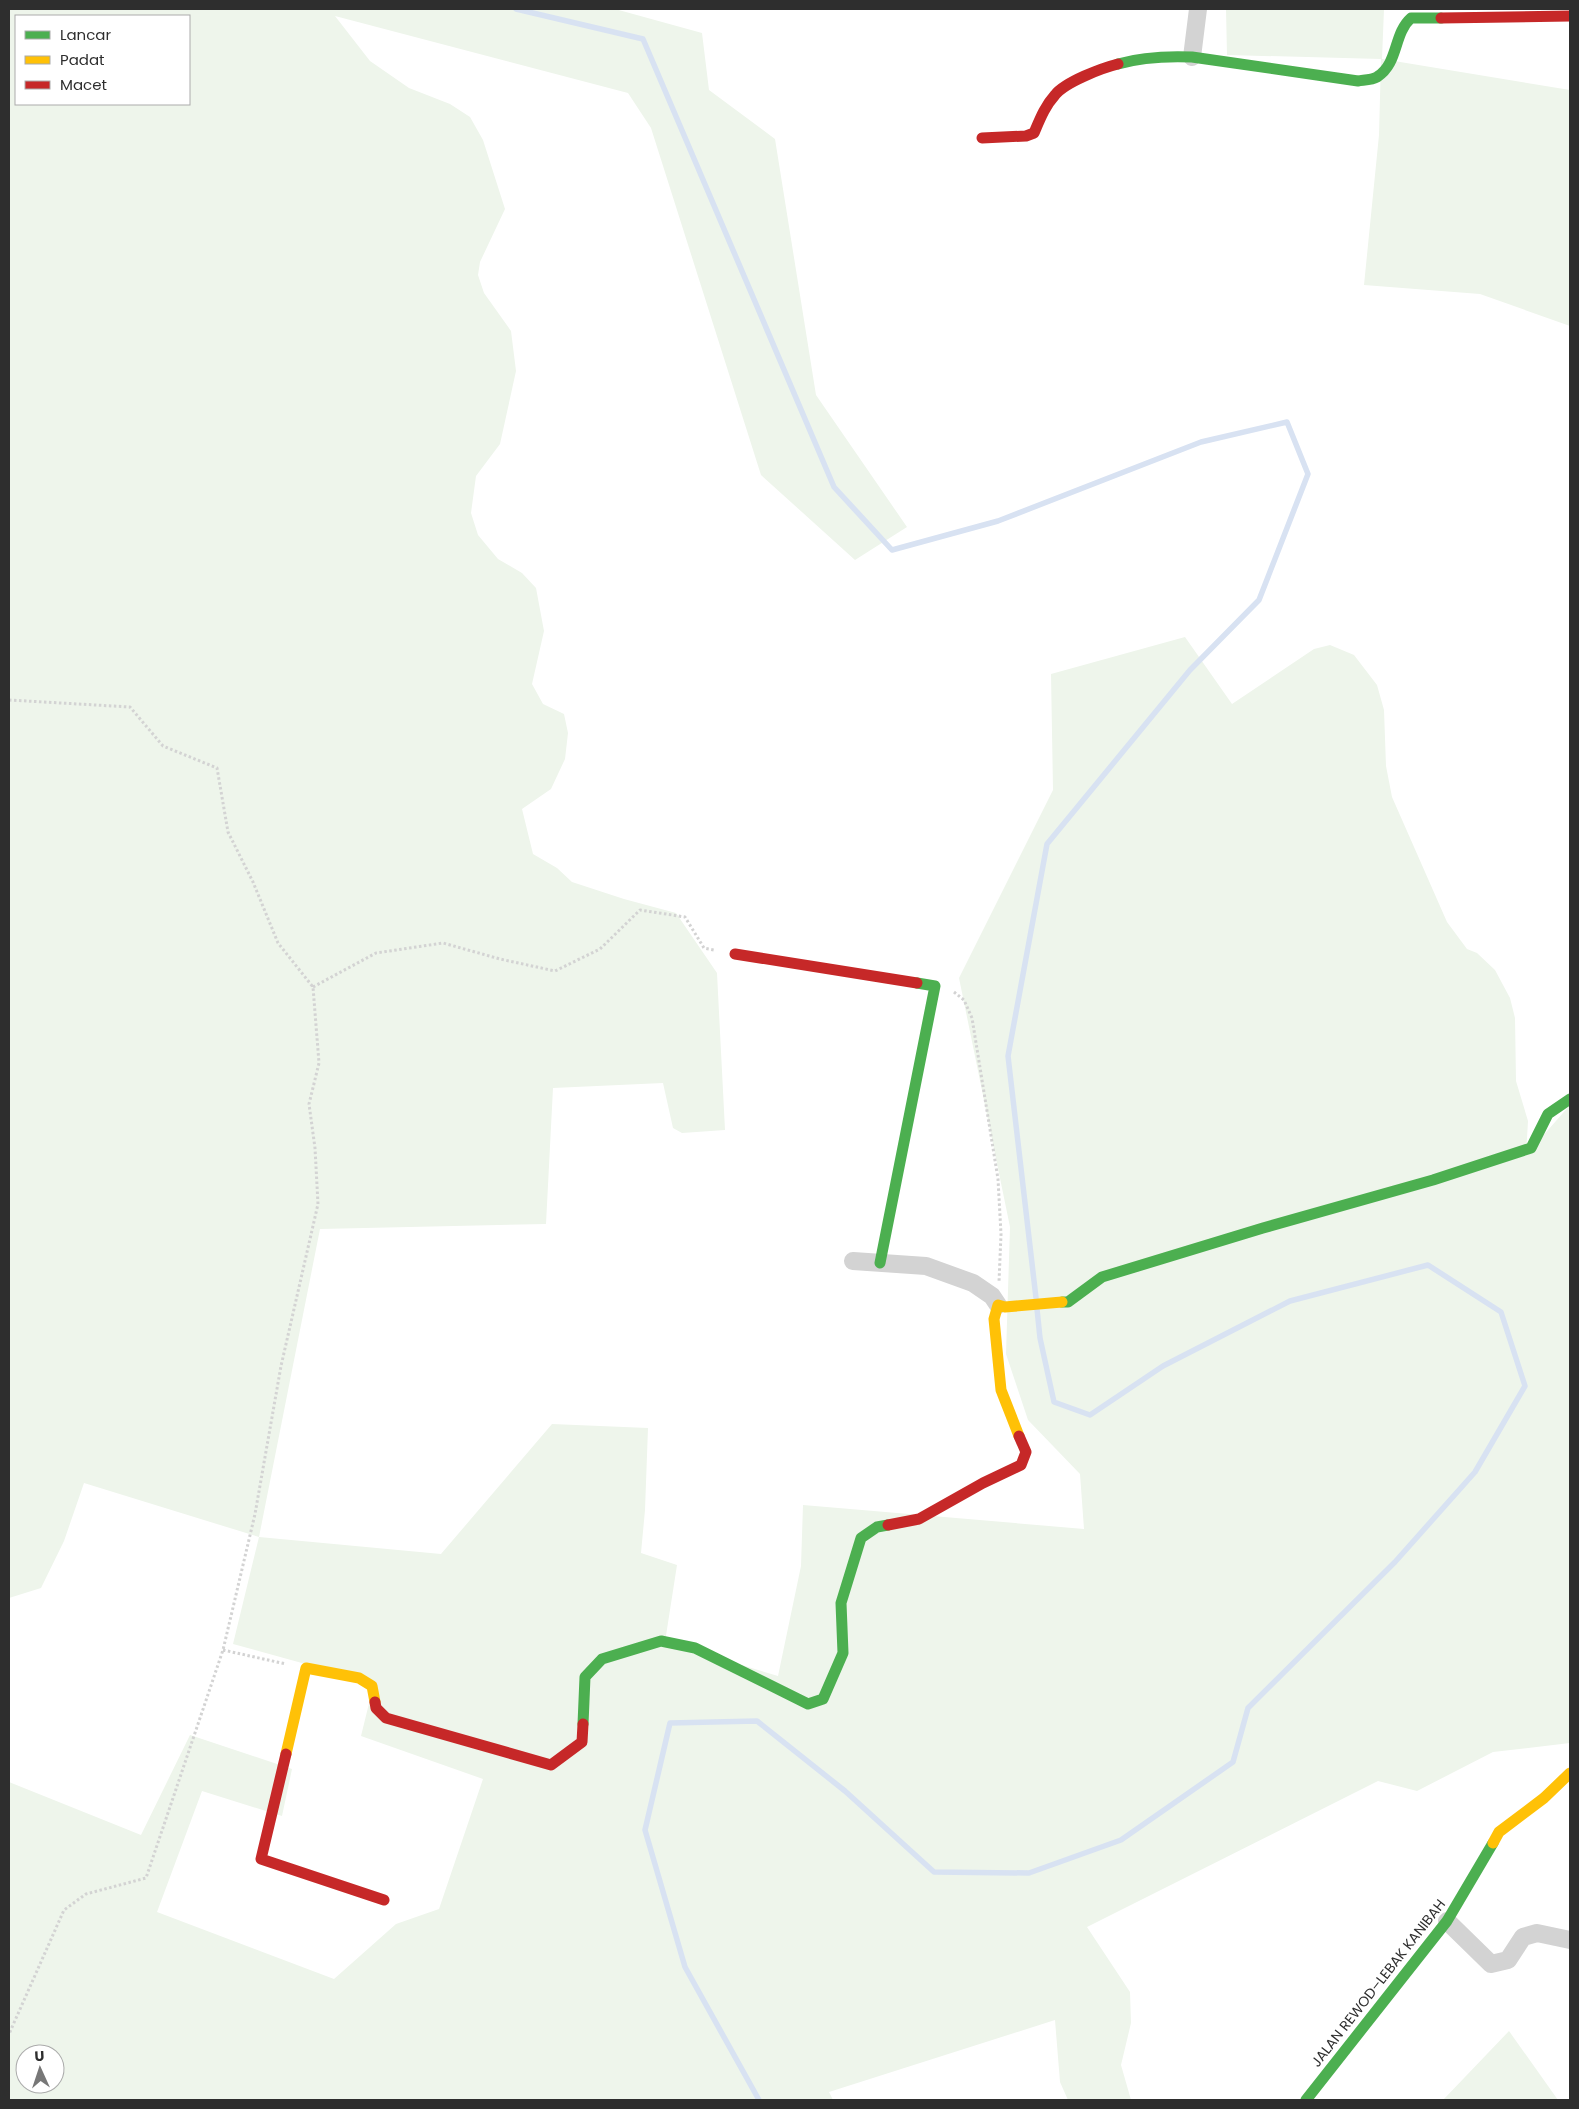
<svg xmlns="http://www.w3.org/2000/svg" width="1579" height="2109" font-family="Poppins,sans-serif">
	<rect width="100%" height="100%" fill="#fff"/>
	<!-- green -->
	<path fill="#eef5eb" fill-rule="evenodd" d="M 9,9 L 615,9 L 702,33 L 709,90 L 775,139 L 816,395 L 907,527 L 855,560 L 761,475 L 651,128 L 628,93 L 335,16 L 370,61 L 409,88 L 450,104 L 470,117 L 483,140 L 505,209 L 480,262 L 478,275 L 484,293 L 511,331 L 516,371 L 500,444 L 476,476 L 471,513 L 478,535 L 498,559 L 522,573 L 536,588 L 544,631 L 532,684 L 543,704 L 564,714 L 568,733 L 565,759 L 551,789 L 522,809 L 533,854 L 557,868 L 572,882 L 624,899 L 676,913 L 717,973 L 725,1130 L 682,1133 L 673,1128 L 663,1083 L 553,1088 L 546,1224 L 320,1229 L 259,1537 L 441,1554 L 552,1424 L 648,1428 L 645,1510 L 641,1553 L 677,1565 L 665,1642 L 778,1676 L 801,1566 L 803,1505 L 1084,1529 L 1080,1474 L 1028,1420 L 1006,1354 L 1010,1227 L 959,978 L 1053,790 L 1051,674 L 1185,637 L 1232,704 L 1314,649 L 1330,645 L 1354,655 L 1377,685 L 1384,710 L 1386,766 L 1392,797 L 1447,922 L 1467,949 L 1477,953 L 1495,970 L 1510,998 L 1515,1018 L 1516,1081 L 1528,1121 L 1526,1155 L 1570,1105 L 1570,1743 L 1493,1752 L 1417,1791 L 1378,1781 L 1087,1927 L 1130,1992 L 1131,2023 L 1121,2065 L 1131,2100 L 1068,2100 L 1060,2082 L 1055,2020 L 829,2092 L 833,2100 L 9,2100 L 9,1782 L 141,1835 L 190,1735 L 292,1769 L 282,1816 L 202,1791 L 157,1912 L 334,1979 L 396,1924 L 439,1909 L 483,1779 L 361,1736 L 374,1683 L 233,1644 L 259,1537 L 84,1483 L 64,1541 L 41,1588 L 9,1598 ZM 16,16 L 189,16 L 189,104 L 16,104 ZM 25,2054 L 55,2054 L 55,2084 L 25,2084 Z
		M 1226,9 L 1384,9 L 1382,59 L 1570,90 L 1570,326 L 1480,294 L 1364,285 L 1379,135 L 1381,59 L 1227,55 Z
		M 1509,2031 L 1558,2100 L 1443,2100 Z"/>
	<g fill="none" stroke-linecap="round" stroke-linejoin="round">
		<!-- stream -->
		<path stroke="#d8e2f2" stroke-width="5.5" d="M 516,9 L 643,39 L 834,487 L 892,550 L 998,521 L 1201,442 L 1287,422 L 1308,474 L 1259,600 L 1190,670 L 1047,844 L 1008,1056 L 1036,1298
			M 759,2100 L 685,1967 L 645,1830 L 670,1723 L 757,1721 L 845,1791 L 934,1872 L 1029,1873 L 1121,1840 L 1233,1762 L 1248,1708 L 1395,1562 L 1475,1472 L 1525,1386 L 1501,1312 L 1428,1265 L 1290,1301 L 1163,1366 L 1090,1415 L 1054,1402 L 1040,1338 L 1037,1309"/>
		<!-- path -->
		<path stroke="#d3d3d3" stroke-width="3" stroke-dasharray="2.5 2.5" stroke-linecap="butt" d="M 9,700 L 130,707 L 163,746 L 217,768 L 228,832 L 253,882 L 278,943 L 313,987 L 319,1063 L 309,1104 L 315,1148 L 318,1204 L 281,1366 L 255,1514 L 223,1650 L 146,1878 L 86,1894 L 64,1910 L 9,2034
			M 313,987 L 376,953 L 443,943 L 500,959 L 555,971 L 600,949 L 640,910 L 685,917 L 704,948 L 714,950
			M 954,992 L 964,1000 L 972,1018 L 998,1179 L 1001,1234 L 999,1282
			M 223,1650 L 286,1664"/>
		<!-- street -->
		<path stroke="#d3d3d3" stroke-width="18" d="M 1192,57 L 1198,9
			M 853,1261 L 926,1266 L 973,1283 L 992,1296 L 998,1305
			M 1447,1921 L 1491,1964 L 1508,1960 L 1523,1937 L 1537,1933 L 1570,1940"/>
		<!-- fast -->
		<path stroke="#4caf50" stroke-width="11" d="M 1118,64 C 1142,57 1167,56 1192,57 L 1358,81 C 1364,80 1372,80 1377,77 C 1399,63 1393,34 1411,18 L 1441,18
			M 880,1263 L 935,986 L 917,983
			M 1062,1302 L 1068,1302 L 1102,1277 L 1263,1228 L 1433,1180 L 1531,1148 L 1548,1114 L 1570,1099
			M 583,1724 L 585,1677 L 602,1659 L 661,1641 L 695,1648 L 808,1704 L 823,1699 L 843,1653 L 841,1603 L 861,1538 L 877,1527 L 888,1525
			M 1306,2100 L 1447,1921 L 1493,1843"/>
		<!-- slow -->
		<path stroke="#ffc107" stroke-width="11" d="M 1019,1436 L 1001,1390 L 994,1319 L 998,1305 L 1005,1307 L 1062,1302
			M 286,1754 L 306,1668 L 359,1678 L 372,1686 L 375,1702
			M 1493,1843 L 1499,1832 L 1544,1798 L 1570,1773"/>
		<!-- jam -->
		<path stroke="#c62828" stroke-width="11" d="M 1441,18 L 1570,16
			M 982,138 L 1026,136 L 1034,133 C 1040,119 1045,106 1055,95 C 1065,82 1102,68 1118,64
			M 735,954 L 917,983
			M 888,1525 L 919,1519 L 983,1483 L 1021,1465 L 1026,1452 L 1019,1436
			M 375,1702 L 376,1708 L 386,1718 L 551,1765 L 582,1742 L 583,1724
			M 286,1754 L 261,1859 L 384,1900"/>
	</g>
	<g text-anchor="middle" stroke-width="5" stroke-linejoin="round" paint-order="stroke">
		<!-- street labels -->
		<g font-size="14" fill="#2e2e2e" stroke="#fff">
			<text transform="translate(1378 1983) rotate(-52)" y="5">JALAN REWOD–LEBAK KANIBAH</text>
		</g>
	</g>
	<!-- border -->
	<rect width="1579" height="2109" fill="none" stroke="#2e2e2e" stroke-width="20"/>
	<!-- legend -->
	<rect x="15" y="15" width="175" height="90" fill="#ffffff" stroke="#ababab"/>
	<rect x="25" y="31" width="25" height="8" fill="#4caf50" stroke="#ababab"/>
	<text x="60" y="40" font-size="15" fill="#2e2e2e">Lancar</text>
	<rect x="25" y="56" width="25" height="8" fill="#ffc107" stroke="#ababab"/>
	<text x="60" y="65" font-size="15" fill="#2e2e2e">Padat</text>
	<rect x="25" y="81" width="25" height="8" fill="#c62828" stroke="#ababab"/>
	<text x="60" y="90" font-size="15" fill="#2e2e2e">Macet</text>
	<!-- north arrow -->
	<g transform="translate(40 2069) rotate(357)"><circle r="24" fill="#ffffff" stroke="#ababab"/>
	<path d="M0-4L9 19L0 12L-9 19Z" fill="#777777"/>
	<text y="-8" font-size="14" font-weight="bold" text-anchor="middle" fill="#2e2e2e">U</text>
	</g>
</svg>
